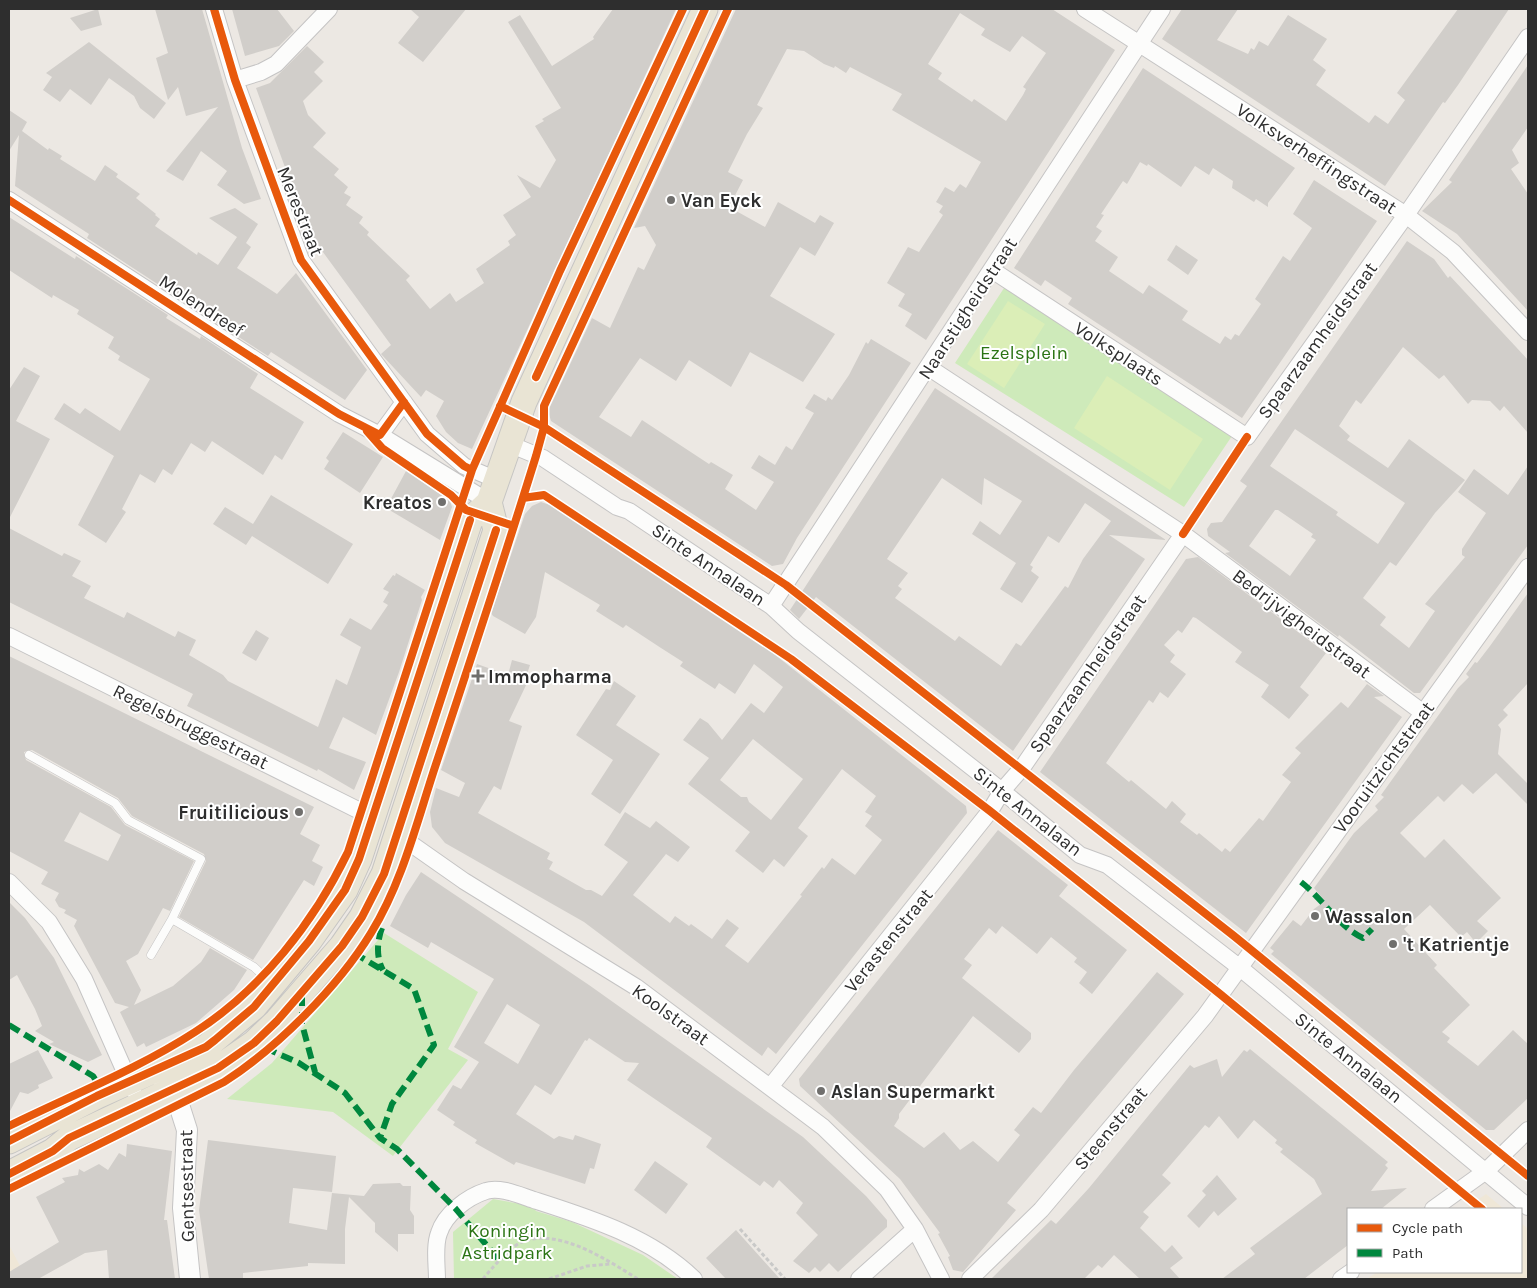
<svg xmlns="http://www.w3.org/2000/svg" width="1537" height="1288" font-family="Karla,sans-serif">
	<rect width="100%" height="100%" fill="#ece8e3"/>
	<!-- education -->
	<path fill="#efe7d7" d="M 1486,1194 L 1504,1209 L 1465,1209 Z
		M 1521,1223 L 1528,1229 L 1528,1279 L 1367,1279 L 1377,1272 L 1521,1272 Z
		M 9,1245 L 27,1279 L 9,1279 Z"/>
	<!-- green -->
	<path fill="#ceeaba" d="M 1006,285 L 1232,436 L 1184,507 L 955,363 Z
		M 384,933 L 478,992 L 448,1049 L 468,1060 L 393,1156 L 333,1112 L 227,1099 L 272,1063 Z
		M 493,1199 L 532,1206 L 536,1211 L 572,1222 L 643,1255 L 678,1279 L 454,1279 L 453,1232 Z"/>
	<!-- pitch -->
	<path fill="#dbeeb7" d="M 1008,301 L 1045,324 L 1004,388 L 967,364 Z
		M 1107,376 L 1203,439 L 1170,490 L 1074,428 Z"/>
	<!-- building -->
	<path fill="#d1ceca" fill-rule="evenodd" d="M 98,9 L 102,25 L 81,31 L 70,18 Z
		M 155,9 L 202,9 L 242,148 L 261,199 L 244,204 L 217,185 L 227,171 L 201,151 L 183,181 L 166,171 L 218,107 L 186,116 L 178,87 L 168,100 L 156,58 L 168,53 Z
		M 232,9 L 277,9 L 294,31 L 279,46 L 245,56 Z
		M 410,9 L 466,9 L 423,62 L 398,43 L 419,17 Z
		M 613,9 L 676,9 L 472,449 L 458,443 L 446,432 L 436,416 L 444,401 L 426,390 L 421,397 L 381,354 L 391,345 L 309,233 L 256,88 L 270,83 L 307,46 L 324,62 L 314,72 L 323,81 L 303,101 L 308,115 L 326,133 L 313,147 L 339,169 L 334,175 L 348,187 L 344,193 L 351,197 L 346,205 L 363,217 L 359,223 L 369,232 L 367,235 L 410,276 L 406,280 L 430,309 L 450,293 L 456,302 L 484,283 L 476,269 L 510,245 L 508,241 L 516,235 L 503,215 L 531,197 L 517,175 L 540,188 L 556,160 L 535,126 L 544,121 L 542,119 L 561,108 L 508,22 L 520,15 L 552,66 L 594,39 L 593,37 Z
		M 736,9 L 1052,9 L 1115,50 L 926,340 L 905,326 L 912,314 L 898,306 L 905,294 L 887,283 L 908,247 L 919,252 L 943,215 L 939,212 L 943,206 L 936,202 L 945,187 L 954,192 L 960,184 L 966,188 L 981,162 L 892,110 L 902,94 L 850,67 L 846,73 L 835,66 L 834,68 L 824,64 L 804,51 L 787,49 L 757,105 L 763,108 L 747,134 L 728,172 L 743,180 L 729,207 L 765,227 L 778,202 L 815,223 L 820,215 L 834,223 L 815,256 L 800,247 L 770,296 L 835,334 L 803,382 L 750,352 L 731,387 L 689,360 L 676,381 L 640,358 L 599,417 L 631,437 L 642,420 L 709,464 L 711,462 L 733,475 L 725,489 L 756,510 L 774,482 L 751,468 L 759,455 L 775,465 L 786,446 L 792,450 L 814,413 L 805,408 L 814,394 L 826,401 L 828,397 L 832,400 L 849,375 L 866,342 L 868,344 L 871,339 L 911,363 L 797,538 L 783,564 L 772,566 L 551,421 L 548,411 L 592,318 L 610,328 L 638,267 L 644,270 L 656,245 L 645,226 L 634,228 ZM 960,13 L 985,29 L 981,35 L 1010,52 L 1022,36 L 1046,53 L 1023,87 L 1026,89 L 1023,95 L 1006,121 L 974,99 L 972,102 L 938,79 L 942,73 L 928,64 Z
		M 1182,9 L 1238,9 L 1217,40 L 1248,54 L 1251,48 L 1254,50 L 1259,41 L 1268,46 L 1288,15 L 1327,39 L 1313,60 L 1326,70 L 1316,85 L 1369,123 L 1375,115 L 1388,124 L 1405,100 L 1397,93 L 1458,9 L 1509,9 L 1458,85 L 1445,103 L 1443,102 L 1385,186 L 1162,39 Z
		M 89,42 L 166,103 L 154,119 L 140,108 L 134,96 L 109,78 L 91,105 L 70,89 L 60,102 L 43,90 L 52,77 L 46,73 Z
		M 1528,65 L 1528,127 L 1512,150 L 1519,163 L 1511,169 L 1528,194 L 1528,311 L 1457,234 L 1422,211 L 1452,182 L 1449,180 Z
		M 1143,68 L 1295,168 L 1268,203 L 1268,207 L 1256,199 L 1254,202 L 1232,188 L 1233,181 L 1213,168 L 1209,175 L 1195,166 L 1181,187 L 1148,164 L 1147,166 L 1140,162 L 1127,184 L 1123,181 L 1101,214 L 1104,215 L 1096,227 L 1102,231 L 1095,241 L 1118,257 L 1109,271 L 1143,294 L 1149,285 L 1188,311 L 1182,320 L 1220,344 L 1225,336 L 1231,340 L 1235,334 L 1239,336 L 1261,304 L 1255,299 L 1283,256 L 1290,261 L 1312,228 L 1293,214 L 1314,180 L 1377,221 L 1242,418 L 1068,304 L 1072,298 L 1045,280 L 1041,286 L 1014,268 Z
		M 9,110 L 27,122 L 22,131 L 48,150 L 49,148 L 62,156 L 60,159 L 95,181 L 105,165 L 118,174 L 116,177 L 140,194 L 136,198 L 156,214 L 155,215 L 160,219 L 155,226 L 197,255 L 198,252 L 218,265 L 237,237 L 209,218 L 235,208 L 258,224 L 246,243 L 251,247 L 237,268 L 277,294 L 296,273 L 367,370 L 345,400 L 271,352 L 268,356 L 211,319 L 214,314 L 181,294 L 179,298 L 87,238 L 89,234 L 15,186 L 19,135 L 9,151 Z
		M 9,217 L 75,259 L 76,256 L 168,315 L 166,318 L 200,339 L 201,336 L 258,374 L 250,388 L 304,422 L 282,460 L 275,455 L 263,475 L 212,441 L 205,452 L 191,443 L 172,475 L 163,469 L 155,483 L 140,474 L 122,509 L 126,512 L 106,543 L 78,525 L 114,456 L 54,419 L 64,403 L 80,414 L 85,408 L 120,431 L 150,379 L 118,360 L 120,356 L 108,348 L 114,337 L 77,314 L 79,310 L 53,295 L 52,298 L 9,270 Z
		M 1407,241 L 1434,259 L 1448,278 L 1450,276 L 1528,360 L 1528,433 L 1504,406 L 1500,411 L 1490,401 L 1472,400 L 1468,404 L 1444,375 L 1439,379 L 1403,347 L 1361,404 L 1356,400 L 1339,426 L 1350,436 L 1347,440 L 1388,468 L 1409,439 L 1465,480 L 1435,513 L 1396,566 L 1390,562 L 1363,598 L 1386,617 L 1380,625 L 1409,648 L 1435,611 L 1425,604 L 1465,557 L 1462,555 L 1462,549 L 1486,513 L 1458,492 L 1474,469 L 1508,495 L 1528,466 L 1528,545 L 1420,693 L 1414,693 L 1339,635 L 1338,637 L 1225,553 L 1230,552 L 1208,536 L 1207,529 L 1211,523 L 1222,522 L 1247,486 L 1240,481 ZM 1295,429 L 1405,503 L 1378,544 L 1336,515 L 1338,512 L 1270,466 ZM 1275,510 L 1278,510 L 1313,534 L 1311,537 L 1316,540 L 1290,576 L 1249,546 Z
		M 1176,245 L 1198,260 L 1188,275 L 1167,260 Z
		M 24,367 L 40,376 L 16,421 L 50,439 L 9,519 L 9,390 Z
		M 935,388 L 1166,540 L 1109,535 L 1145,559 L 1013,751 L 816,597 L 799,619 L 790,610 ZM 942,478 L 982,505 L 984,478 L 1022,501 L 1000,535 L 980,521 L 972,534 L 1016,563 L 1000,589 L 1022,603 L 1039,577 L 1031,571 L 1033,567 L 1030,565 L 1048,536 L 1059,543 L 1085,503 L 1111,521 L 1083,559 L 1068,588 L 1065,586 L 1021,646 L 1016,643 L 1001,666 L 959,636 L 955,641 L 895,598 L 902,589 L 898,586 L 908,573 L 887,559 Z
		M 343,432 L 383,457 L 360,493 L 324,469 L 329,461 L 326,458 Z
		M 406,471 L 450,501 L 452,507 L 440,540 L 386,508 Z
		M 271,495 L 353,544 L 328,584 L 252,536 L 246,545 L 213,524 L 225,507 L 253,524 Z
		M 541,502 L 550,505 L 769,650 L 966,806 L 967,813 L 776,1054 L 768,1047 L 762,1056 L 584,922 L 445,843 L 432,827 L 430,812 L 436,788 L 459,797 L 465,783 L 441,770 L 477,664 L 508,675 L 512,660 L 530,665 L 525,680 L 528,681 L 509,721 L 522,726 L 501,790 L 494,786 L 478,813 L 550,853 L 547,859 L 553,862 L 549,869 L 586,890 L 591,890 L 602,896 L 628,862 L 604,845 L 625,812 L 650,828 L 656,821 L 690,847 L 678,862 L 666,854 L 633,895 L 670,923 L 675,916 L 689,926 L 691,924 L 712,939 L 727,919 L 739,928 L 725,946 L 748,963 L 802,896 L 800,895 L 822,867 L 824,869 L 832,858 L 855,875 L 882,840 L 865,826 L 872,816 L 865,812 L 876,796 L 842,769 L 798,828 L 808,836 L 784,867 L 774,859 L 763,873 L 735,851 L 750,832 L 688,784 L 709,758 L 683,740 L 700,718 L 708,723 L 722,740 L 751,703 L 764,713 L 783,687 L 754,664 L 735,694 L 719,683 L 715,689 L 680,666 L 683,662 L 661,648 L 626,625 L 623,628 L 596,611 L 600,605 L 545,572 L 536,617 L 525,634 L 493,616 L 491,613 L 525,514 L 532,506 ZM 753,739 L 803,779 L 771,820 L 749,802 L 747,797 L 741,797 L 720,780 Z
		M 9,528 L 62,556 L 64,553 L 81,561 L 72,576 L 91,586 L 84,598 L 124,618 L 127,612 L 175,637 L 178,631 L 196,640 L 189,655 L 223,675 L 228,681 L 318,727 L 336,679 L 347,685 L 361,647 L 340,635 L 350,618 L 371,630 L 388,605 L 383,602 L 389,592 L 383,589 L 393,575 L 395,576 L 396,573 L 425,590 L 421,597 L 422,600 L 399,672 L 376,735 L 343,717 L 329,748 L 366,762 L 354,790 L 318,769 L 317,771 L 187,706 L 193,694 L 9,602 Z
		M 1198,557 L 1326,653 L 1300,687 L 1309,695 L 1289,719 L 1261,697 L 1269,685 L 1235,662 L 1242,652 L 1196,618 L 1193,617 L 1182,633 L 1178,630 L 1164,645 L 1175,655 L 1170,662 L 1186,674 L 1168,698 L 1160,692 L 1153,703 L 1149,700 L 1106,763 L 1129,782 L 1131,780 L 1166,809 L 1172,801 L 1186,814 L 1180,822 L 1197,835 L 1199,833 L 1222,852 L 1225,848 L 1230,852 L 1259,818 L 1263,821 L 1291,782 L 1282,775 L 1301,753 L 1295,748 L 1341,702 L 1348,708 L 1367,684 L 1384,696 L 1374,697 L 1402,717 L 1246,933 L 1040,772 L 1186,559 Z
		M 1528,593 L 1528,683 L 1503,710 L 1508,715 L 1498,725 L 1501,729 L 1498,754 L 1528,784 L 1528,805 L 1496,773 L 1473,794 L 1462,784 L 1444,802 L 1438,796 L 1400,833 L 1425,858 L 1444,839 L 1501,898 L 1477,921 L 1488,931 L 1476,943 L 1467,932 L 1461,937 L 1430,905 L 1404,929 L 1437,965 L 1434,968 L 1470,1005 L 1442,1032 L 1450,1038 L 1447,1042 L 1478,1066 L 1513,1030 L 1528,1044 L 1528,1098 L 1494,1130 L 1486,1130 L 1271,954 L 1274,951 L 1270,948 L 1293,920 L 1301,926 L 1314,909 L 1325,901 L 1314,888 L 1354,833 L 1378,810 L 1375,806 L 1384,797 L 1381,795 L 1458,688 L 1469,677 L 1466,674 L 1475,662 L 1477,663 L 1490,646 Z
		M 256,630 L 269,638 L 256,661 L 242,653 Z
		M 9,656 L 314,807 L 300,834 L 320,845 L 312,861 L 323,867 L 314,886 L 304,880 L 253,960 L 179,917 L 206,861 L 204,854 L 132,816 L 118,798 L 32,750 L 24,752 L 26,760 L 111,807 L 125,825 L 194,861 L 170,911 L 163,908 L 138,954 L 126,961 L 141,990 L 134,1005 L 173,986 L 201,962 L 210,948 L 247,970 L 234,990 L 196,1023 L 146,1047 L 144,1043 L 137,1047 L 120,1012 L 129,1007 L 115,1003 L 74,926 L 77,920 L 64,913 L 66,910 L 59,907 L 55,900 L 59,893 L 41,884 L 48,872 L 9,851 ZM 80,812 L 121,835 L 108,861 L 64,841 Z
		M 614,681 L 636,696 L 616,725 L 660,754 L 620,814 L 591,794 L 613,760 L 576,735 L 606,689 L 610,690 Z
		M 998,830 L 1068,885 L 1059,896 L 1127,950 L 1092,994 L 1079,983 L 1087,972 L 1074,962 L 1077,958 L 1051,937 L 1037,954 L 1002,926 L 996,934 L 989,928 L 964,959 L 972,965 L 962,978 L 1031,1033 L 1031,1039 L 1019,1053 L 973,1016 L 899,1114 L 899,1118 L 894,1126 L 924,1148 L 944,1132 L 960,1150 L 973,1141 L 998,1162 L 1020,1135 L 1014,1130 L 1033,1107 L 1041,1113 L 1074,1070 L 1157,972 L 1184,994 L 1007,1203 L 1016,1210 L 963,1272 L 953,1270 L 948,1257 L 950,1256 L 938,1234 L 940,1233 L 900,1179 L 800,1086 L 799,1079 Z
		M 421,872 L 589,985 L 803,1137 L 866,1196 L 887,1220 L 887,1227 L 838,1272 L 829,1263 L 820,1272 L 815,1267 L 809,1273 L 793,1261 L 818,1235 L 796,1213 L 803,1203 L 779,1180 L 773,1188 L 764,1181 L 760,1186 L 706,1147 L 712,1138 L 627,1080 L 639,1063 L 625,1062 L 589,1038 L 587,1041 L 585,1040 L 551,1095 L 535,1085 L 516,1114 L 554,1139 L 559,1136 L 573,1140 L 575,1135 L 601,1144 L 594,1169 L 590,1168 L 585,1184 L 516,1162 L 514,1165 L 475,1143 L 477,1140 L 453,1125 L 455,1122 L 437,1110 L 453,1085 L 461,1089 L 479,1062 L 454,1047 L 494,979 L 431,942 L 428,948 L 390,926 L 406,895 ZM 507,1004 L 540,1025 L 518,1064 L 484,1043 Z
		M 9,902 L 25,918 L 54,958 L 102,1055 L 88,1062 L 49,1044 L 54,1042 L 35,1031 L 42,1026 L 35,1009 L 17,975 L 9,980 Z
		M 1250,1049 L 1388,1162 L 1385,1165 L 1388,1168 L 1371,1191 L 1407,1188 L 1381,1209 L 1348,1209 L 1348,1245 L 1304,1279 L 1222,1279 L 1255,1254 L 1250,1248 L 1322,1194 L 1314,1179 L 1280,1152 L 1283,1149 L 1275,1143 L 1277,1140 L 1254,1120 L 1238,1139 L 1219,1116 L 1209,1128 L 1205,1125 L 1162,1175 L 1171,1183 L 1143,1212 L 1149,1217 L 1140,1228 L 1165,1252 L 1172,1245 L 1183,1258 L 1170,1268 L 1180,1279 L 1140,1279 L 1114,1255 L 1102,1268 L 1098,1265 L 1084,1279 L 991,1279 L 1051,1220 L 1056,1224 L 1089,1188 L 1190,1065 L 1194,1068 L 1217,1059 L 1222,1077 L 1244,1050 L 1247,1052 Z
		M 38,1050 L 53,1078 L 38,1085 L 39,1088 L 28,1094 L 20,1092 L 9,1113 L 9,1064 Z
		M 208,1140 L 336,1156 L 332,1192 L 293,1188 L 289,1223 L 327,1230 L 332,1193 L 364,1196 L 373,1184 L 400,1183 L 403,1186 L 411,1186 L 410,1210 L 414,1216 L 414,1234 L 398,1234 L 398,1252 L 375,1232 L 375,1223 L 349,1197 L 345,1229 L 345,1264 L 308,1263 L 308,1266 L 243,1273 L 243,1279 L 209,1279 L 199,1210 Z
		M 127,1144 L 172,1151 L 164,1220 L 167,1220 L 175,1279 L 109,1279 L 107,1250 L 85,1253 L 38,1279 L 9,1279 L 9,1272 L 59,1242 L 36,1197 L 65,1182 L 62,1178 L 78,1175 L 79,1169 L 84,1172 L 99,1164 L 108,1170 L 119,1153 L 126,1157 Z
		M 655,1161 L 688,1184 L 666,1214 L 634,1190 Z
		M 1217,1175 L 1237,1199 L 1218,1216 L 1214,1211 L 1199,1228 L 1187,1216 L 1206,1195 L 1202,1191 Z
		M 736,1230 L 780,1279 L 726,1279 L 706,1258 Z"/>
	<g fill="none" stroke-linecap="round" stroke-linejoin="round">
		<!-- service casing -->
		<g stroke="#c5c4c4" stroke-width="9">
			<path id="service" d="M 29,755 L 115,803 L 128,820 L 201,859 L 172,919 L 254,967 L 271,983
				M 151,955 L 172,919"/>
		</g>
		<!-- minor casing -->
		<g stroke="#c5c4c4" stroke-width="18">
			<path id="minor" d="M 214,9 L 235,80 L 301,260 L 427,434 L 464,466 L 497,480
				M 1085,9 L 1406,215 L 1453,252 L 1528,332
				M 235,80 L 261,72 L 276,64 L 329,9
				M 9,200 L 339,414 L 380,435 L 489,502
				M 992,270 L 1247,437 L 1406,215 L 1528,37
				M 928,367 L 1183,534 L 1422,712
				M 380,435 L 404,402
				M 509,444 L 543,458 L 617,507 L 629,511 L 771,606 L 798,631 L 1002,791 L 1080,855 L 1107,865 L 1239,967 L 1528,1207
				M 771,606 L 1162,9
				M 9,636 L 372,817
				M 397,834 L 464,881 L 636,987 L 823,1127 L 887,1189 L 915,1229 L 941,1279
				M 9,882 L 49,922 L 84,979 L 133,1090
				M 770,1087 L 990,811 L 1002,791 L 1022,768 L 1183,534
				M 1433,1209 L 1486,1171 L 1528,1130
				M 437,1279 C 437,1266 434,1246 439,1233 C 445,1214 467,1197 486,1191 C 500,1186 521,1196 534,1200 C 590,1218 651,1237 694,1279
				M 859,1279 L 915,1229
				M 970,1279 L 1041,1210 L 1205,1016 L 1528,567
				M 1341,1279 L 1351,1272"/>
		</g>
		<!-- tertiary casing -->
		<g stroke="#c5c4c4" stroke-width="22">
			<path id="tertiary" d="M 162,1078 L 180,1108 L 187,1130 L 183,1208 L 190,1279"/>
		</g>
		<!-- primary casing -->
		<g stroke="#c6c5c3" stroke-width="27">
			<path id="primary" d="M 9,1141 L 97,1096 L 206,1047 L 254,1007 L 309,941 L 345,890 L 359,859 L 470,520 L 489,502 L 524,402 L 705,9
				M 9,1174 L 53,1151 L 69,1138 L 218,1068 L 254,1043 L 277,1021 L 342,946 L 362,917 L 384,874 L 496,530 L 489,502"/>
		</g>
		<!-- path -->
		<path stroke="#c9c9c8" stroke-width="3" stroke-dasharray="4 2.5" stroke-linecap="butt" d="M 740,1229 L 785,1279
			M 483,1279 C 491,1269 511,1246 522,1242 C 558,1227 607,1260 638,1279
			M 549,1279 L 587,1266 L 610,1264"/>
		<!-- service -->
		<use href="#service" stroke="#fcfcfb" stroke-width="8"/>
		<!-- minor -->
		<use href="#minor" stroke="#fcfcfb" stroke-width="16"/>
		<!-- tertiary -->
		<use href="#tertiary" stroke="#fcfcfb" stroke-width="20"/>
		<!-- primary -->
		<use href="#primary" stroke="#e9e4d4" stroke-width="25"/>
		<!-- quiet -->
		<path stroke="#00873e" stroke-width="6" stroke-dasharray="12 6" stroke-linecap="butt" d="M 1301,882 C 1323,899 1338,926 1363,938 L 1372,929
			M 382,928 C 377,941 376,958 383,970
			M 354,953 L 414,989 L 434,1045 L 392,1104 L 380,1138
			M 302,994 L 302,1024 L 315,1072
			M 9,1025 L 93,1076 L 97,1082
			M 265,1048 L 299,1063 L 345,1093 L 380,1138 L 397,1149 L 455,1208 L 500,1261"/>
		<!-- cycleway casing -->
		<g stroke="#fff" stroke-width="11">
			<path id="cycleway" d="M 214,9 L 235,80 L 301,260 L 427,434 L 464,466 L 472,470
				M 9,200 L 339,414 L 380,435 L 404,402
				M 536,377 L 705,9
				M 500,406 L 544,427 L 786,585 L 1234,936 L 1528,1176
				M 367,431 L 382,448 L 451,495 L 466,510 L 514,526
				M 523,498 L 544,495 L 791,659 L 990,811 L 1220,994 L 1482,1209
				M 1183,534 L 1247,437
				M 9,1126 C 70,1096 138,1069 195,1032 C 261,990 314,922 348,852 L 472,470 L 560,271 L 683,9
				M 9,1141 L 97,1096 L 206,1047 L 215,1040 L 254,1007 L 309,941 L 345,890 L 359,859 L 470,520
				M 9,1174 L 53,1151 L 69,1138 L 218,1068 L 254,1043 L 277,1021 L 342,946 L 362,917 L 384,874 L 496,530
				M 9,1189 L 224,1082 C 277,1048 338,987 371,933 C 403,881 417,821 436,764 C 470,662 504,559 536,456 L 544,427 L 544,406 L 728,9"/>
		</g>
		<!-- cycleway -->
		<use href="#cycleway" stroke="#e8590c" stroke-width="8"/>
	</g>
	<!-- markers -->
	<g fill="#706f6d" stroke="#fff" stroke-width="2">
		<circle cx="671" cy="200" r="5"/>
		<circle cx="442" cy="502" r="5"/>
		<path d="M475.5 668.5h5v5h5v5h-5v5h-5v-5h-5v-5h5z"/>
		<circle cx="299" cy="812" r="5"/>
		<circle cx="1315" cy="916" r="5"/>
		<circle cx="1393" cy="944" r="5"/>
		<circle cx="821" cy="1091" r="5"/>
	</g>
	<g text-anchor="middle" stroke-width="4" stroke-linejoin="round" paint-order="stroke">
		<!-- street labels -->
		<g font-size="19" fill="#2e2e2e" stroke="#fff">
			<text transform="translate(1317 158) rotate(33)" y="7">Volksverheffingstraat</text>
			<text transform="translate(301 211) rotate(68)" y="7">Merestraat</text>
			<text transform="translate(202 305) rotate(33)" y="7">Molendreef</text>
			<text transform="translate(967 308) rotate(-57)" y="7">Naarstigheidstraat</text>
			<text transform="translate(1317 340) rotate(-54)" y="7">Spaarzaamheidstraat</text>
			<text transform="translate(1119 353) rotate(33)" y="7">Volksplaats</text>
			<text transform="translate(709 564) rotate(34)" y="7">Sinte Annalaan</text>
			<text transform="translate(1302 623) rotate(37)" y="7">Bedrijvigheidstraat</text>
			<text transform="translate(1087 673) rotate(-55)" y="7">Spaarzaamheidstraat</text>
			<text transform="translate(191 726) rotate(26)" y="7">Regelsbruggestraat</text>
			<text transform="translate(1383 767) rotate(-54)" y="7">Vooruitzichtstraat</text>
			<text transform="translate(1028 811) rotate(38)" y="7">Sinte Annalaan</text>
			<text transform="translate(888 940) rotate(-51)" y="7">Verastenstraat</text>
			<text transform="translate(671 1014) rotate(36)" y="7">Koolstraat</text>
			<text transform="translate(1349 1057) rotate(39)" y="7">Sinte Annalaan</text>
			<text transform="translate(1110 1128) rotate(-50)" y="7">Steenstraat</text>
			<text transform="translate(186 1186) rotate(-91)" y="7">Gentsestraat</text>
		</g>
		<!-- poi labels -->
		<g font-size="19" font-weight="bold" fill="#2e2e2e" stroke="#fff" text-anchor="start">
			<text x="681" y="207">Van Eyck</text>
			<text x="432" y="509" text-anchor="end">Kreatos</text>
			<text x="488" y="683">Immopharma</text>
			<text x="289" y="819" text-anchor="end">Fruitilicious</text>
			<text x="1325" y="923">Wassalon</text>
			<text x="1403" y="951">'t Katrientje</text>
			<text x="831" y="1098">Aslan Supermarkt</text>
		</g>
		<!-- park labels -->
		<g font-size="19" fill="#2b7414" stroke="#fff">
			<text x="1024" y="359">Ezelsplein</text>
			<text x="507" y="1237">Koningin<tspan x="507" dy="22">Astridpark</tspan></text>
		</g>
	</g>
	<!-- border -->
	<rect width="1537" height="1288" fill="none" stroke="#2e2e2e" stroke-width="20"/>
	<!-- legend -->
	<rect x="1347" y="1208" width="175" height="65" fill="#ffffff" stroke="#ababab"/>
	<rect x="1357" y="1224" width="25" height="8" fill="#e8590c" stroke="#ababab"/>
	<text x="1392" y="1233" font-size="15" fill="#2e2e2e">Cycle path</text>
	<rect x="1357" y="1249" width="25" height="8" fill="#00873e" stroke="#ababab"/>
	<text x="1392" y="1258" font-size="15" fill="#2e2e2e">Path</text>
</svg>
